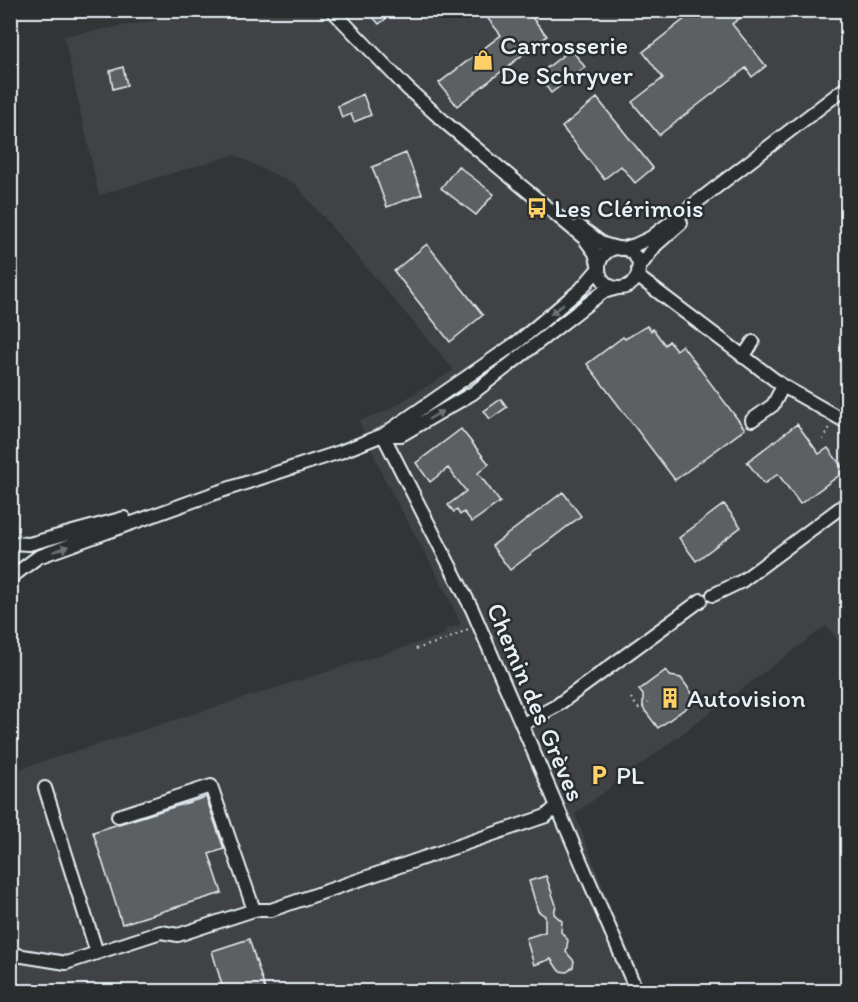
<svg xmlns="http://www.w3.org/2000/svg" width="858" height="1002" font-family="Itim,sans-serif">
	<rect width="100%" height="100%" fill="#323536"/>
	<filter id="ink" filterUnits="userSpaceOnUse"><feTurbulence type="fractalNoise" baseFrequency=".0167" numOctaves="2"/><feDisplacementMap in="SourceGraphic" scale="12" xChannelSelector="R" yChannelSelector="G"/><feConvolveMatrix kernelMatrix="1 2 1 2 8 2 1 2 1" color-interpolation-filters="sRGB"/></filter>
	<g filter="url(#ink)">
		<!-- built -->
		<path fill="#3f4244" d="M 217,10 L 847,11 L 847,651 L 826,626 L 575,814 L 612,910 L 647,991 L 11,991 L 10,772 L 446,634 L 445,629 L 461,625 L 445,590 L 384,478 L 359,421 L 386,411 L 454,370 L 295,184 L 234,155 L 99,195 L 64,36 Z"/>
		<!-- building -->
		<path fill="#5c6063" stroke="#e8f1f8" stroke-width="1.5" d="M 367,10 L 397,10 L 379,24 Z
			M 481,10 L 526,10 L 547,36 L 457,106 L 439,83 L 501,35 Z
			M 696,10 L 734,10 L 740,18 L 732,24 L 766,66 L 752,77 L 746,68 L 659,135 L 632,102 L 663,78 L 643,52 Z
			M 571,49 L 585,67 L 551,93 L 538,75 Z
			M 123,67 L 127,85 L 113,89 L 110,71 Z
			M 363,94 L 371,115 L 354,122 L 351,114 L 342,118 L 338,106 Z
			M 597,98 L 653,168 L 635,183 L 621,166 L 604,179 L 562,127 Z
			M 406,153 L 422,194 L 387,207 L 372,167 Z
			M 458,166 L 494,194 L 476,215 L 441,188 Z
			M 427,244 L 483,315 L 450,342 L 394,271 Z
			M 647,326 L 651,331 L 653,329 L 665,345 L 669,341 L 676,350 L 682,345 L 745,429 L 675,480 L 587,364 L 623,337 L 625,339 Z
			M 501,399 L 507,407 L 490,419 L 484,411 Z
			M 797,424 L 819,454 L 828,448 L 845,471 L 800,504 L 778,474 L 764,484 L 747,462 Z
			M 461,429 L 489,464 L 478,473 L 500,502 L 472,522 L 464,512 L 460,515 L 457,510 L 454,512 L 448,505 L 466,491 L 448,468 L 430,482 L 416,463 Z
			M 563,492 L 581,516 L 510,570 L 492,546 Z
			M 724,504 L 741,527 L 696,561 L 679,538 Z
			M 666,670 L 670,676 L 681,678 L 697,700 L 658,728 L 643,708 L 643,695 L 639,690 Z
			M 206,797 L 224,849 L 209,854 L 222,893 L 122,924 L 93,832 Z
			M 546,876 L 556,905 L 554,914 L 562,921 L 561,932 L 568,940 L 566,952 L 574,961 L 573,967 L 567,972 L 559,971 L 551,959 L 534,965 L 526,938 L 545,932 L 545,916 L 538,911 L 529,881 Z
			M 249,939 L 266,992 L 224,992 L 212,951 Z"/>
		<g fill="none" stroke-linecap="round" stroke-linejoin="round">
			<!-- minor casing -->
			<g stroke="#e8f1f8" stroke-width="16">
				<path id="minor" d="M 579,226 L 603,244 L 617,248
					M599 268a20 20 0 1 1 40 0a20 20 0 1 1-40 0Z
					M 621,249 L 635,245 L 650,238 L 848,86
					M 638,269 L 656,245 L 681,223
					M 637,276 L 783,386 L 848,423
					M 743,357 L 753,342
					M 752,420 L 773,405 L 783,386
					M 383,435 L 472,609 L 637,992
					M 384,435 L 401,435 L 473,393 L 603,292 L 618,288
					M 10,543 L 29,544 L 124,518
					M 10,578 L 38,557 L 218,492 L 340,452 L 383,435 L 519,341 L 581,289 L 599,268 L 595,253 L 584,238 L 448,125 L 407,88 L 332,10
					M 713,595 L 742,581 L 848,502
					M 523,724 L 556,706 L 701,600
					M 45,788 L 97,953
					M 118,816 L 211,786 L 254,910
					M 10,954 L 66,963 L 161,932 L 178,935 L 254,910 L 271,910 L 546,816 L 557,806"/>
			</g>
			<!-- path -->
			<path stroke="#e8f1f8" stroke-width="2" stroke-dasharray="1.5 4.5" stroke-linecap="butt" d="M 823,440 L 830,427
				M 416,649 L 448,639 L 468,629
				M 631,698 L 639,709 L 648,703"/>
			<!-- minor -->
			<use href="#minor" stroke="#2a2d2e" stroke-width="12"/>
		</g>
		<!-- one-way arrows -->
		<defs><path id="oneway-solid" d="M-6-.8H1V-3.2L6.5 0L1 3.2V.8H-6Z" transform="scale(1.5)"/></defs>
		<g fill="#6c7275">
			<use href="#oneway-solid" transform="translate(557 309) rotate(140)"/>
			<use href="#oneway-solid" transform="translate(436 415) rotate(-30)"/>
			<use href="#oneway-solid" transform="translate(61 549) rotate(-20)"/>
		</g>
	</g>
	<!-- icons -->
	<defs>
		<g id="shop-bare" transform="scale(1.62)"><path d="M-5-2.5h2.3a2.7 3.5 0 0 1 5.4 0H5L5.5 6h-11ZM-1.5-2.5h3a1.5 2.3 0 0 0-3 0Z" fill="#ffd166" stroke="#2a2d2e" stroke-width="2.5" paint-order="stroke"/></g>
		<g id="bus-bare" transform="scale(1.62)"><path d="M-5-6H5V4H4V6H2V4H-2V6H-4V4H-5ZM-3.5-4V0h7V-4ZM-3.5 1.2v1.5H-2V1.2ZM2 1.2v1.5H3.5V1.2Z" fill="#ffd166" stroke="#2a2d2e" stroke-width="2.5" paint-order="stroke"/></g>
		<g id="building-bare" transform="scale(1.62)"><path d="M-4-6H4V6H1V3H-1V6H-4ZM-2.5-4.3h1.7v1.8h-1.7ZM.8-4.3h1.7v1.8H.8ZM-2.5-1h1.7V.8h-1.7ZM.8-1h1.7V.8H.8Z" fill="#ffd166" stroke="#2a2d2e" stroke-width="2.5" paint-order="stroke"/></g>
		<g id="parking-bare" transform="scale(1.62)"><path d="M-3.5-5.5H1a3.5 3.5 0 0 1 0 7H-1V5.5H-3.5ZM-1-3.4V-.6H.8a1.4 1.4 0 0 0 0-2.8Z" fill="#ffd166" stroke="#2a2d2e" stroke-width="2.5" paint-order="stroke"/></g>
	</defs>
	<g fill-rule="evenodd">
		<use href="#shop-bare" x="483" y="60"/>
		<use href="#bus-bare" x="537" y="208"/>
		<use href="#building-bare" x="670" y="698"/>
		<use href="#parking-bare" x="599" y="775"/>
	</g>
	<g text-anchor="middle" stroke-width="5" stroke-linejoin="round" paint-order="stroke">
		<!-- poi labels -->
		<g font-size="26" fill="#e8f1f8" stroke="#2a2d2e" text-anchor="start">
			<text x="500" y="54">Carrosserie<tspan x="500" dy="30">De Schryver</tspan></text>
			<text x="554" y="217">Les Clérimois</text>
			<text x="687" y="707">Autovision</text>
			<text x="616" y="784">PL</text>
		</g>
		<!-- street labels -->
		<g font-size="26" fill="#e8f1f8" stroke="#2a2d2e">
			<text transform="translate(536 702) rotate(67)" y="9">Chemin des Grèves</text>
		</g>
	</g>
	<!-- margin -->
	<rect width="858" height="1002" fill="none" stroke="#2a2d2e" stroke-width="36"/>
	<rect x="18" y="18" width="822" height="966" fill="none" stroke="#e8f1f8" stroke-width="2" filter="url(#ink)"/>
</svg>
